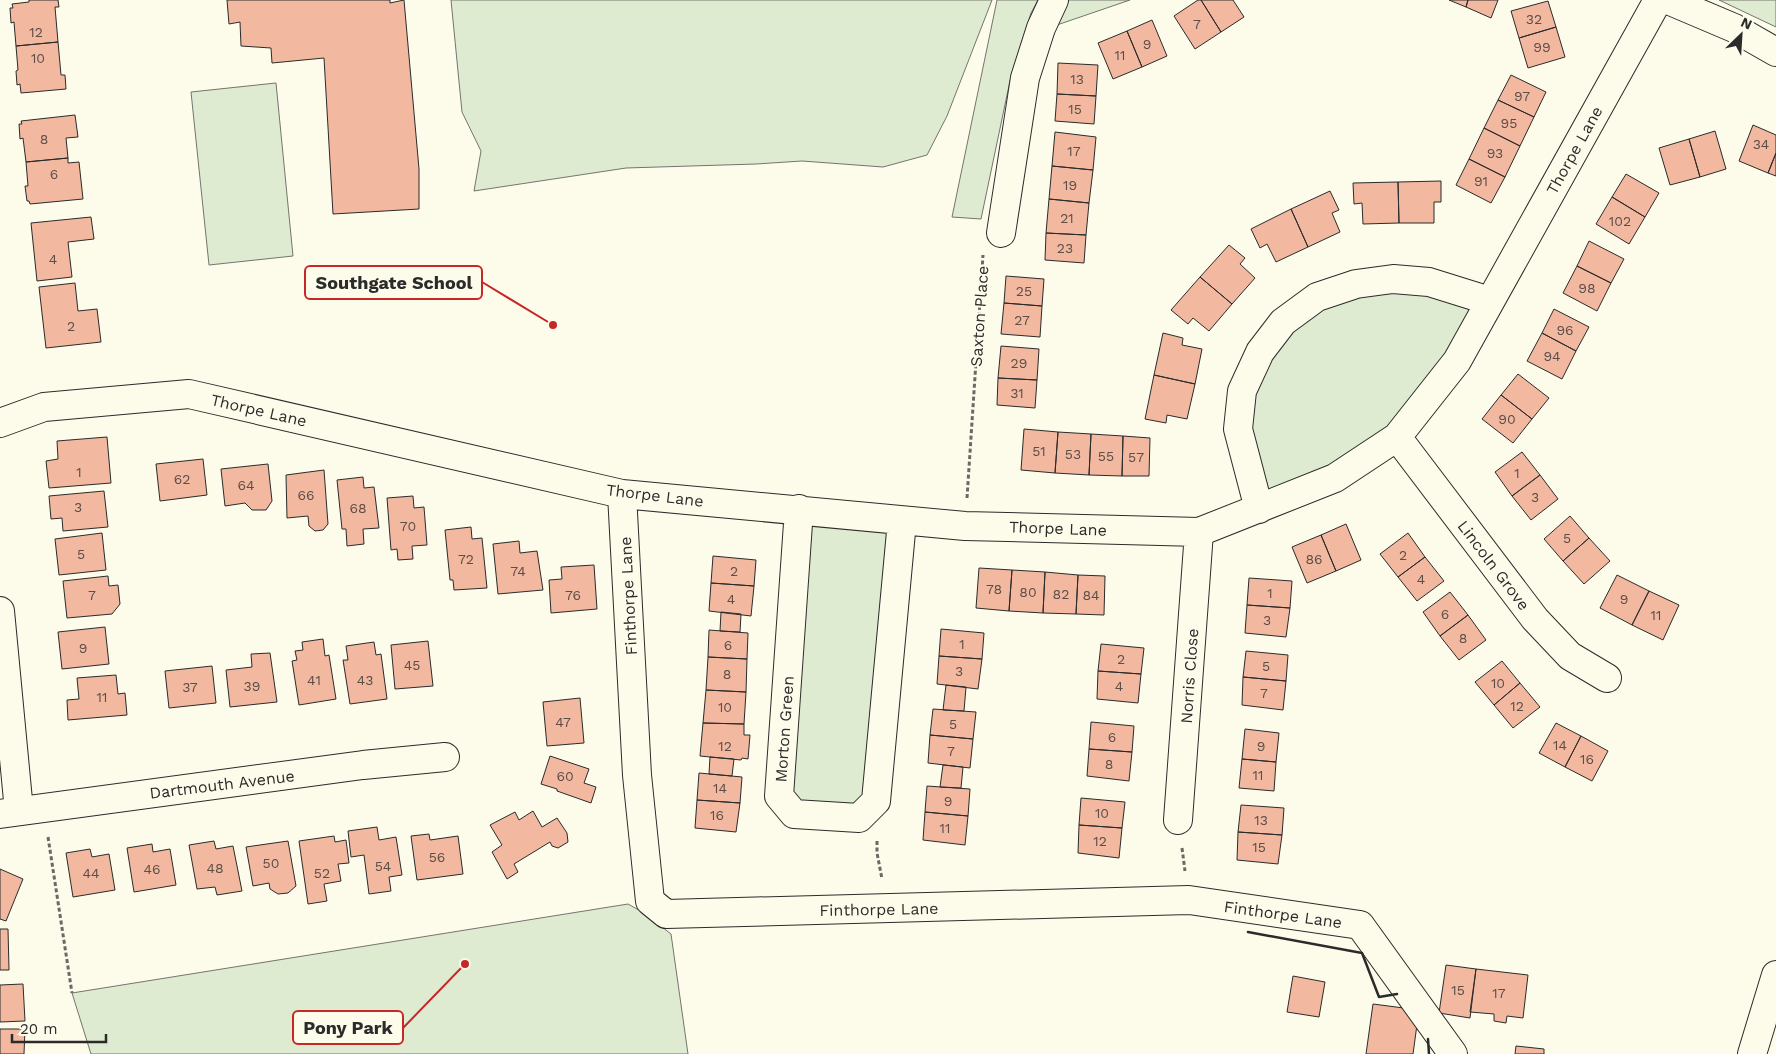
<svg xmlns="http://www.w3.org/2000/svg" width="1776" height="1054" font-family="'Work Sans',sans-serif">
	<rect width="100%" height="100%" fill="#fdfbea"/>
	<!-- green -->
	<path fill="#deebd1" stroke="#74746e" d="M 451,0 L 992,0 L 947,116 L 927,155 L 883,167 L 802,161 L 756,164 L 626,168 L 474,191 L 481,151 L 462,112 Z
		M 997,0 L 1038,0 L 1031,13 L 1011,76 L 981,219 L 952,217 Z
		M 1066,0 L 1130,0 L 1054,26 Z
		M 1719,0 L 1776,0 L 1776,27 Z
		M 276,83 L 293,256 L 209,265 L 191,92 Z
		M 1356,284 L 1490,301 L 1397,437 L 1259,509 L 1242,391 L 1260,352 Z
		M 799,509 L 902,521 L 876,801 L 859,818 L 779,796 Z
		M 628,904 L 644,913 L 671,934 L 688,1054 L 91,1054 L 72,993 Z"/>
	<!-- building -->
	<path fill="#f2b8a0" stroke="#2b2b2b" d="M 29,0 L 58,0 L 59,7 L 55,7 L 58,42 L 16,46 L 14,22 L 11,23 L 10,8 L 13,8 L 12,4 L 29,2 Z
		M 227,0 L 390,0 L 390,3 L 404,0 L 419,169 L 419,209 L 333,214 L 324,58 L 272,63 L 271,48 L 241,46 L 240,22 L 229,24 Z
		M 1198,0 L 1201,0 L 1221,32 L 1195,49 L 1174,16 Z
		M 1201,0 L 1233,0 L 1244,17 L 1221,32 Z
		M 1449,0 L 1468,0 L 1466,7 Z
		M 1468,0 L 1498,0 L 1491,18 L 1466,7 Z
		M 1548,1 L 1556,27 L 1519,38 L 1511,11 Z
		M 1152,20 L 1167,56 L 1142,67 L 1127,31 Z
		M 1556,27 L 1565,57 L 1528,68 L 1519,38 Z
		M 1127,31 L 1142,67 L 1113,79 L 1098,43 Z
		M 58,42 L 61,75 L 65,75 L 66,89 L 21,93 L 20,84 L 17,85 L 16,71 L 18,70 L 16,46 Z
		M 1058,63 L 1098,65 L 1096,96 L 1057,94 Z
		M 1511,75 L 1546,92 L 1534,117 L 1498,100 Z
		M 1057,94 L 1096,96 L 1094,124 L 1055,121 Z
		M 1498,100 L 1534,117 L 1520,146 L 1484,128 Z
		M 75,115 L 78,137 L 66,138 L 68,158 L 26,162 L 23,138 L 20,139 L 19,124 L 22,124 L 21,121 Z
		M 1753,125 L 1776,135 L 1776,153 L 1768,173 L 1739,161 Z
		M 1484,128 L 1520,146 L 1505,177 L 1469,159 Z
		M 1715,131 L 1726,169 L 1700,177 L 1689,139 Z
		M 1055,132 L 1096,137 L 1093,170 L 1052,166 Z
		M 1689,139 L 1700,177 L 1670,185 L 1659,148 Z
		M 1776,153 L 1776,176 L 1768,173 Z
		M 68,158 L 68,163 L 79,162 L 83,199 L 30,204 L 29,201 L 27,201 L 25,186 L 28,186 L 26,162 Z
		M 1469,159 L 1505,177 L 1491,203 L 1456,185 Z
		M 1052,166 L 1093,170 L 1089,203 L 1049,199 Z
		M 1626,174 L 1659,193 L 1645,217 L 1612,197 Z
		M 1441,181 L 1441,202 L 1434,202 L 1434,223 L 1399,223 L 1398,182 Z
		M 1398,182 L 1399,223 L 1363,224 L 1362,203 L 1354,204 L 1353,183 Z
		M 1330,191 L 1339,210 L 1332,213 L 1340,232 L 1308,247 L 1291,209 Z
		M 1612,197 L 1645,217 L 1629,244 L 1596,224 Z
		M 1049,199 L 1089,203 L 1086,235 L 1046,233 Z
		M 1291,209 L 1308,247 L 1276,262 L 1267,244 L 1260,248 L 1251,229 Z
		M 91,217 L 94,239 L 68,242 L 72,277 L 37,281 L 31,223 Z
		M 1046,233 L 1086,235 L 1084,263 L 1045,260 Z
		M 1589,241 L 1624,259 L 1611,283 L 1577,266 Z
		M 1229,245 L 1245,258 L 1240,264 L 1255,278 L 1232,304 L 1200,277 Z
		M 1577,266 L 1611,283 L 1597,311 L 1563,293 Z
		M 1006,276 L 1044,279 L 1042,306 L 1004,303 Z
		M 1200,277 L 1232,304 L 1209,331 L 1193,318 L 1188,324 L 1171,310 Z
		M 75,283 L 78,311 L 97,309 L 101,342 L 46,348 L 39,287 Z
		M 1004,303 L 1042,306 L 1040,337 L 1001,334 Z
		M 1554,309 L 1589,327 L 1576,351 L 1542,333 Z
		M 1163,333 L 1183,338 L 1182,345 L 1202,349 L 1195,384 L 1154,375 Z
		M 1542,333 L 1576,351 L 1562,379 L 1527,361 Z
		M 1001,346 L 1039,349 L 1037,380 L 998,378 Z
		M 1518,374 L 1549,398 L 1532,419 L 1501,395 Z
		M 1154,375 L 1195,384 L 1187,419 L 1167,415 L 1166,423 L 1145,419 Z
		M 998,378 L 1037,380 L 1035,408 L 997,405 Z
		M 1501,395 L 1532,419 L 1513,443 L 1482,419 Z
		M 1024,429 L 1058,432 L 1055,473 L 1021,470 Z
		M 1058,432 L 1091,434 L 1089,475 L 1055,473 Z
		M 1091,434 L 1123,436 L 1122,476 L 1089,475 Z
		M 1123,436 L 1150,438 L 1149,476 L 1122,476 Z
		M 107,437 L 111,483 L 49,488 L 46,461 L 58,459 L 57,441 Z
		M 1522,452 L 1540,475 L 1512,496 L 1495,472 Z
		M 203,459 L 207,495 L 160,501 L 156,464 Z
		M 268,464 L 272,501 L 266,510 L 252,510 L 245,503 L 225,506 L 221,469 Z
		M 324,470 L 328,524 L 323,530 L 315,531 L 309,526 L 308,516 L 287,518 L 286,475 Z
		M 1540,475 L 1558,499 L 1531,520 L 1512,496 Z
		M 363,477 L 364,488 L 374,487 L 379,528 L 363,529 L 364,544 L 347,546 L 346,529 L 342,529 L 337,480 Z
		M 104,491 L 108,527 L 63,531 L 62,518 L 51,519 L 49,496 Z
		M 413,496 L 414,508 L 424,507 L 427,545 L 412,546 L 413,559 L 398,560 L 397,549 L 391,550 L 387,498 Z
		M 1570,516 L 1589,538 L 1563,561 L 1544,539 Z
		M 1346,524 L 1361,560 L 1336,571 L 1321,535 Z
		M 471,527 L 472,539 L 482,538 L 487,588 L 454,590 L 453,580 L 450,580 L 445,530 Z
		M 102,533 L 106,570 L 59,575 L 55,539 Z
		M 1408,533 L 1425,557 L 1398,577 L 1380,554 Z
		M 1321,535 L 1336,571 L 1307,583 L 1292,547 Z
		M 1589,538 L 1610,561 L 1584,584 L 1563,561 Z
		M 519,541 L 520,553 L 537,551 L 543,590 L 498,594 L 493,544 Z
		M 713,556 L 756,560 L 754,586 L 711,583 Z
		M 1425,557 L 1444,581 L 1417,601 L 1398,577 Z
		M 594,565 L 597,609 L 551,613 L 549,580 L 562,579 L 561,567 Z
		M 979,568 L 1012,570 L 1009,611 L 976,608 Z
		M 1012,570 L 1045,572 L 1043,613 L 1009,611 Z
		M 1045,572 L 1078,575 L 1076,614 L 1043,613 Z
		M 1078,575 L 1105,576 L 1104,615 L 1076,614 Z
		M 1617,575 L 1649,591 L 1632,625 L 1600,608 Z
		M 108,576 L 109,586 L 118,585 L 120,604 L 112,614 L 67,618 L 63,581 Z
		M 1249,578 L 1292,581 L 1290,608 L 1247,605 Z
		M 711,583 L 754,586 L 751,616 L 709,611 Z
		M 1649,591 L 1679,605 L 1663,640 L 1632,625 Z
		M 1450,592 L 1468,615 L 1440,636 L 1423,612 Z
		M 1247,605 L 1290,608 L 1286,637 L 1245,633 Z
		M 721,612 L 741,614 L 740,632 L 720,631 Z
		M 1468,615 L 1486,640 L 1459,660 L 1440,636 Z
		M 105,627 L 109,664 L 62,669 L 58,632 Z
		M 941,629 L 984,633 L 982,659 L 939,656 Z
		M 709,630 L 748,633 L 747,659 L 708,657 Z
		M 323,639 L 325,656 L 329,655 L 336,699 L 299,705 L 292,661 L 297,660 L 295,651 L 303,650 L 302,642 Z
		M 428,641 L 433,686 L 395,689 L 391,645 Z
		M 374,642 L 376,655 L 381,654 L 387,699 L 350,704 L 343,660 L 348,660 L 346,646 Z
		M 1101,644 L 1144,648 L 1141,674 L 1098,671 Z
		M 1246,651 L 1288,655 L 1286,681 L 1243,677 Z
		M 270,653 L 277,702 L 230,707 L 226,670 L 252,667 L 251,654 Z
		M 939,656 L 982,659 L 978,689 L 937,684 Z
		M 708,657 L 747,659 L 746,692 L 706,690 Z
		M 1502,661 L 1520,683 L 1494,705 L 1475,682 Z
		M 212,666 L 216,703 L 169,708 L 165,671 Z
		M 1098,671 L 1141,674 L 1138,703 L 1097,699 Z
		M 116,675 L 118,694 L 125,693 L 127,715 L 68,720 L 67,700 L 79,699 L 77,678 Z
		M 1243,677 L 1286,681 L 1283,710 L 1242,705 Z
		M 1520,683 L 1540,707 L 1513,728 L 1494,705 Z
		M 946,685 L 966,687 L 964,711 L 943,710 Z
		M 706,690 L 746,692 L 744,724 L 703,723 Z
		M 580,698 L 584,743 L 547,746 L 543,702 Z
		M 933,709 L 976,712 L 973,739 L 930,735 Z
		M 1091,722 L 1134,726 L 1132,752 L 1089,749 Z
		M 703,723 L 744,724 L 744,735 L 750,735 L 748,759 L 742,758 L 741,760 L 700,756 Z
		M 1556,723 L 1581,736 L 1565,767 L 1539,753 Z
		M 1245,729 L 1279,733 L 1276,762 L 1242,759 Z
		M 930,735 L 973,739 L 970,768 L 928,763 Z
		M 1581,736 L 1608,751 L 1592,781 L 1565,767 Z
		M 1089,749 L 1132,752 L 1129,781 L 1087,776 Z
		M 550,756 L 589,769 L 584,783 L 596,787 L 591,803 L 557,791 L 557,789 L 541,784 Z
		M 710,757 L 734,759 L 732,776 L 709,774 Z
		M 1242,759 L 1276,762 L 1274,791 L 1239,788 Z
		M 943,765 L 963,767 L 961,788 L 940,787 Z
		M 699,773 L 742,777 L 740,803 L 697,800 Z
		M 927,786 L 970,789 L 968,816 L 925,812 Z
		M 1081,798 L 1125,802 L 1122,828 L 1079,825 Z
		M 697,800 L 740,803 L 736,832 L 695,828 Z
		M 1241,805 L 1284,808 L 1282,835 L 1238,832 Z
		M 533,811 L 542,827 L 557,818 L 567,833 L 568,842 L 558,848 L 552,846 L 550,842 L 514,864 L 518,872 L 507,879 L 492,852 L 502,845 L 490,825 L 515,812 L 519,820 Z
		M 925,812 L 968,816 L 965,845 L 923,840 Z
		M 1079,825 L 1122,828 L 1119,858 L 1078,853 Z
		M 377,827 L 379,840 L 396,837 L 402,875 L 389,877 L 391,891 L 369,894 L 364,855 L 351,857 L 348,831 Z
		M 1238,832 L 1282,835 L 1278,864 L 1237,860 Z
		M 429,834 L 430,840 L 458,836 L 463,874 L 417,880 L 411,836 Z
		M 334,836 L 335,842 L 346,840 L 349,863 L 338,864 L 341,881 L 324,884 L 327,901 L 308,904 L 299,841 Z
		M 214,841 L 216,849 L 233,846 L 242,891 L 217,895 L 215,887 L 197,889 L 189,845 Z
		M 288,841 L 296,886 L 288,893 L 278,894 L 270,889 L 269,883 L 253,886 L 246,847 Z
		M 152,844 L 153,852 L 170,849 L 176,885 L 134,892 L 127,848 Z
		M 90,849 L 92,857 L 109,854 L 115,890 L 73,897 L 66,853 Z
		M 0,869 L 23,879 L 6,921 L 0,919 Z
		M 0,929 L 8,929 L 9,970 L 0,970 Z
		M 1446,965 L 1476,969 L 1470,1018 L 1439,1013 Z
		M 1476,969 L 1528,975 L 1523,1018 L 1507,1016 L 1506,1023 L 1494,1021 L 1494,1014 L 1470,1012 Z
		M 1293,976 L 1325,982 L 1319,1017 L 1287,1012 Z
		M 23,984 L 25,1021 L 0,1022 L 0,985 Z
		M 1373,1004 L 1419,1010 L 1413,1054 L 1366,1054 Z
		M 0,1029 L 25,1029 L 24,1054 L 0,1054 Z
		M 1516,1046 L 1544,1049 L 1544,1054 L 1515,1054 Z"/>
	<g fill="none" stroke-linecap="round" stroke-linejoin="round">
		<!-- street casing -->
		<g stroke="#2b2b2b" stroke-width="30">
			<path id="street" d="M 1668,0 L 1734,28 L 1776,52
				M 1001,233 L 1025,78 L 1041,28 L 1054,0
				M 0,423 L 44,407 L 189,394 L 622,494 L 965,526 L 1199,532 L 1335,478 L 1397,437 L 1457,361 L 1658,0
				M 1397,437 L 1535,619 L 1570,656 L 1607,678
				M 622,494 L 637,775 L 650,901 L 666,914 L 1189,900 L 1360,925 L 1453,1054
				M 799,509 L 779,796 L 794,814 L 859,818 L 876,801 L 902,521
				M 1259,509 L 1238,429 L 1242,391 L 1260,352 L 1283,322 L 1317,297 L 1356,284 L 1393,279 L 1429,282 L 1490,301
				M 0,611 L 19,811
				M 0,814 L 363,765 L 445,757
				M 1178,820 L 1199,532
				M 1752,1054 L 1776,975"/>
		</g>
		<!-- path -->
		<path stroke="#6a6964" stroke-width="3" stroke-dasharray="4 2.5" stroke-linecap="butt" d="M 967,498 L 983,255
			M 48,837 L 72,993
			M 877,841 L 877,853 L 882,879
			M 1182,848 L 1185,871"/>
		<!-- street -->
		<use href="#street" stroke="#fdfbea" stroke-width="28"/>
		<!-- wall -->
		<path stroke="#2b2b2b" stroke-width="2.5" d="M 1248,932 L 1362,953 L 1379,997 L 1397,994
			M 1428,1039 L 1429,1054"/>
	</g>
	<g text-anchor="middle" stroke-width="4" stroke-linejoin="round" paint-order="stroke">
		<!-- number labels -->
		<g font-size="14" fill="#5d4e48">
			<text x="1534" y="24">32</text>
			<text x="1197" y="29">7</text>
			<text x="36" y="37">12</text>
			<text x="1147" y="49">9</text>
			<text x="1542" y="52">99</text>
			<text x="1120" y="60">11</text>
			<text x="38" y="63">10</text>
			<text x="1077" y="84">13</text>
			<text x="1522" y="101">97</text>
			<text x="1075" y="114">15</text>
			<text x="1509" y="128">95</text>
			<text x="44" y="144">8</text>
			<text x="1761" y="149">34</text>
			<text x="1074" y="156">17</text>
			<text x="1495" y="158">93</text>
			<text x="54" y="179">6</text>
			<text x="1481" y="186">91</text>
			<text x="1070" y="190">19</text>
			<text x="1067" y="223">21</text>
			<text x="1620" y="226">102</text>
			<text x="1065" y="253">23</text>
			<text x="53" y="264">4</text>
			<text x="1587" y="293">98</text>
			<text x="1024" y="296">25</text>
			<text x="1022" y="325">27</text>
			<text x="71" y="331">2</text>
			<text x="1565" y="335">96</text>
			<text x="1552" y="361">94</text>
			<text x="1019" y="368">29</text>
			<text x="1017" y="398">31</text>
			<text x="1507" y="424">90</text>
			<text x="1039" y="456">51</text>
			<text x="1073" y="459">53</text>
			<text x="1106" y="461">55</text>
			<text x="1136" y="462">57</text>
			<text x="79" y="477">1</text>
			<text x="1517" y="478">1</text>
			<text x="182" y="484">62</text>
			<text x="246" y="490">64</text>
			<text x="306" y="500">66</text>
			<text x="1535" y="502">3</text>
			<text x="78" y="512">3</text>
			<text x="358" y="513">68</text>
			<text x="408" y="531">70</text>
			<text x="1567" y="543">5</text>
			<text x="81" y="559">5</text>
			<text x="1403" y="560">2</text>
			<text x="466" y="564">72</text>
			<text x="1314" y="564">86</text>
			<text x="518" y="576">74</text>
			<text x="734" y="576">2</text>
			<text x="1421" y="584">4</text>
			<text x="994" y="594">78</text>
			<text x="1028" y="597">80</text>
			<text x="1270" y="598">1</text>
			<text x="1061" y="599">82</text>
			<text x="92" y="600">7</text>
			<text x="573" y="600">76</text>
			<text x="1091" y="600">84</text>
			<text x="731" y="604">4</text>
			<text x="1624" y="604">9</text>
			<text x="1445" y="619">6</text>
			<text x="1656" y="620">11</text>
			<text x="1267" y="625">3</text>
			<text x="1463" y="643">8</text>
			<text x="962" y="649">1</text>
			<text x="728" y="650">6</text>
			<text x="83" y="653">9</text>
			<text x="1121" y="664">2</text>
			<text x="412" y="670">45</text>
			<text x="1266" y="671">5</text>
			<text x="959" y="676">3</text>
			<text x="727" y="679">8</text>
			<text x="314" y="685">41</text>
			<text x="365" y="685">43</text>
			<text x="1498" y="688">10</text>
			<text x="252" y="691">39</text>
			<text x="1119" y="691">4</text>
			<text x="190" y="692">37</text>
			<text x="1264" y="698">7</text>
			<text x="102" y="702">11</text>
			<text x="1517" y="711">12</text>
			<text x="725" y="712">10</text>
			<text x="563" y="727">47</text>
			<text x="953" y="729">5</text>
			<text x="1112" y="742">6</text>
			<text x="1560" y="750">14</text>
			<text x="725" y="751">12</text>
			<text x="1261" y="751">9</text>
			<text x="951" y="756">7</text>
			<text x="1587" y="764">16</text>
			<text x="1109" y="769">8</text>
			<text x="1258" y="780">11</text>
			<text x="565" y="781">60</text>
			<text x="720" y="793">14</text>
			<text x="948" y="806">9</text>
			<text x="1102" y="818">10</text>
			<text x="717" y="820">16</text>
			<text x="1261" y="825">13</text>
			<text x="945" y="833">11</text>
			<text x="1100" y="846">12</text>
			<text x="1259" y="852">15</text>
			<text x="437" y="862">56</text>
			<text x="271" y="868">50</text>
			<text x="383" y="871">54</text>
			<text x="215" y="873">48</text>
			<text x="152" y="874">46</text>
			<text x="91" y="878">44</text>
			<text x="322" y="878">52</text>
			<text x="1458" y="995">15</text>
			<text x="1499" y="998">17</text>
		</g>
		<!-- street labels -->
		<g font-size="16" fill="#2b2b2b" stroke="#fdfbea">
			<text transform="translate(1574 150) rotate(-61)" y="6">Thorpe Lane</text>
			<text transform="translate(979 316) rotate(-86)" y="6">Saxton Place</text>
			<text transform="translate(259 410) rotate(13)" y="6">Thorpe Lane</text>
			<text transform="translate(655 495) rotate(7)" y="6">Thorpe Lane</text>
			<text transform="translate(1058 528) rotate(2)" y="6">Thorpe Lane</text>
			<text transform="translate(1494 565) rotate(53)" y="6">Lincoln Grove</text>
			<text transform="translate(628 596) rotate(-93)" y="6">Finthorpe Lane</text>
			<text transform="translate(1189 676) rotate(-86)" y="6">Norris Close</text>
			<text transform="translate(784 729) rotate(-86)" y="6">Morton Green</text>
			<text transform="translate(222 784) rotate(-7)" y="6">Dartmouth Avenue</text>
			<text transform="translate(879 909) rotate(-1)" y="6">Finthorpe Lane</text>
			<text transform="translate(1283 914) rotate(8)" y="6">Finthorpe Lane</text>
		</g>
	</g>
	<!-- callouts -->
	<path fill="none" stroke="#c62828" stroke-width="2" d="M553 325L482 282M465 964L403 1028"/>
	<g fill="#c62828" stroke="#fdfbea" stroke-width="2">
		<circle cx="553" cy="325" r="5"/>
		<circle cx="465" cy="964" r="5"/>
	</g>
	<g fill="#fdfbea" stroke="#c62828" stroke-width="2">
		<rect x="305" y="266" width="177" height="33" rx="5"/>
		<rect x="293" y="1011" width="110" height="33" rx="5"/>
	</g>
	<g font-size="18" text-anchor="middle" font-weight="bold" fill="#2b2b2b">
		<text x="394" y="289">Southgate School</text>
		<text x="348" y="1034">Pony Park</text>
	</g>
	<!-- north arrow -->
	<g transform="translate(1741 35) rotate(25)" stroke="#fdfbea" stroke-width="4" paint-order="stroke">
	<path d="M0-4L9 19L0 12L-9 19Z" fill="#2b2b2b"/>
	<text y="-8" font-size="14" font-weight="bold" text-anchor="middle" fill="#2b2b2b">N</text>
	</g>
	<!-- scale -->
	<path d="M12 1034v8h94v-8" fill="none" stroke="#2b2b2b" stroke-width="2.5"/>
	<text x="20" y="1034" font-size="15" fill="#2b2b2b" stroke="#fdfbea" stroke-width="4" paint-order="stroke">20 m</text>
</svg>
